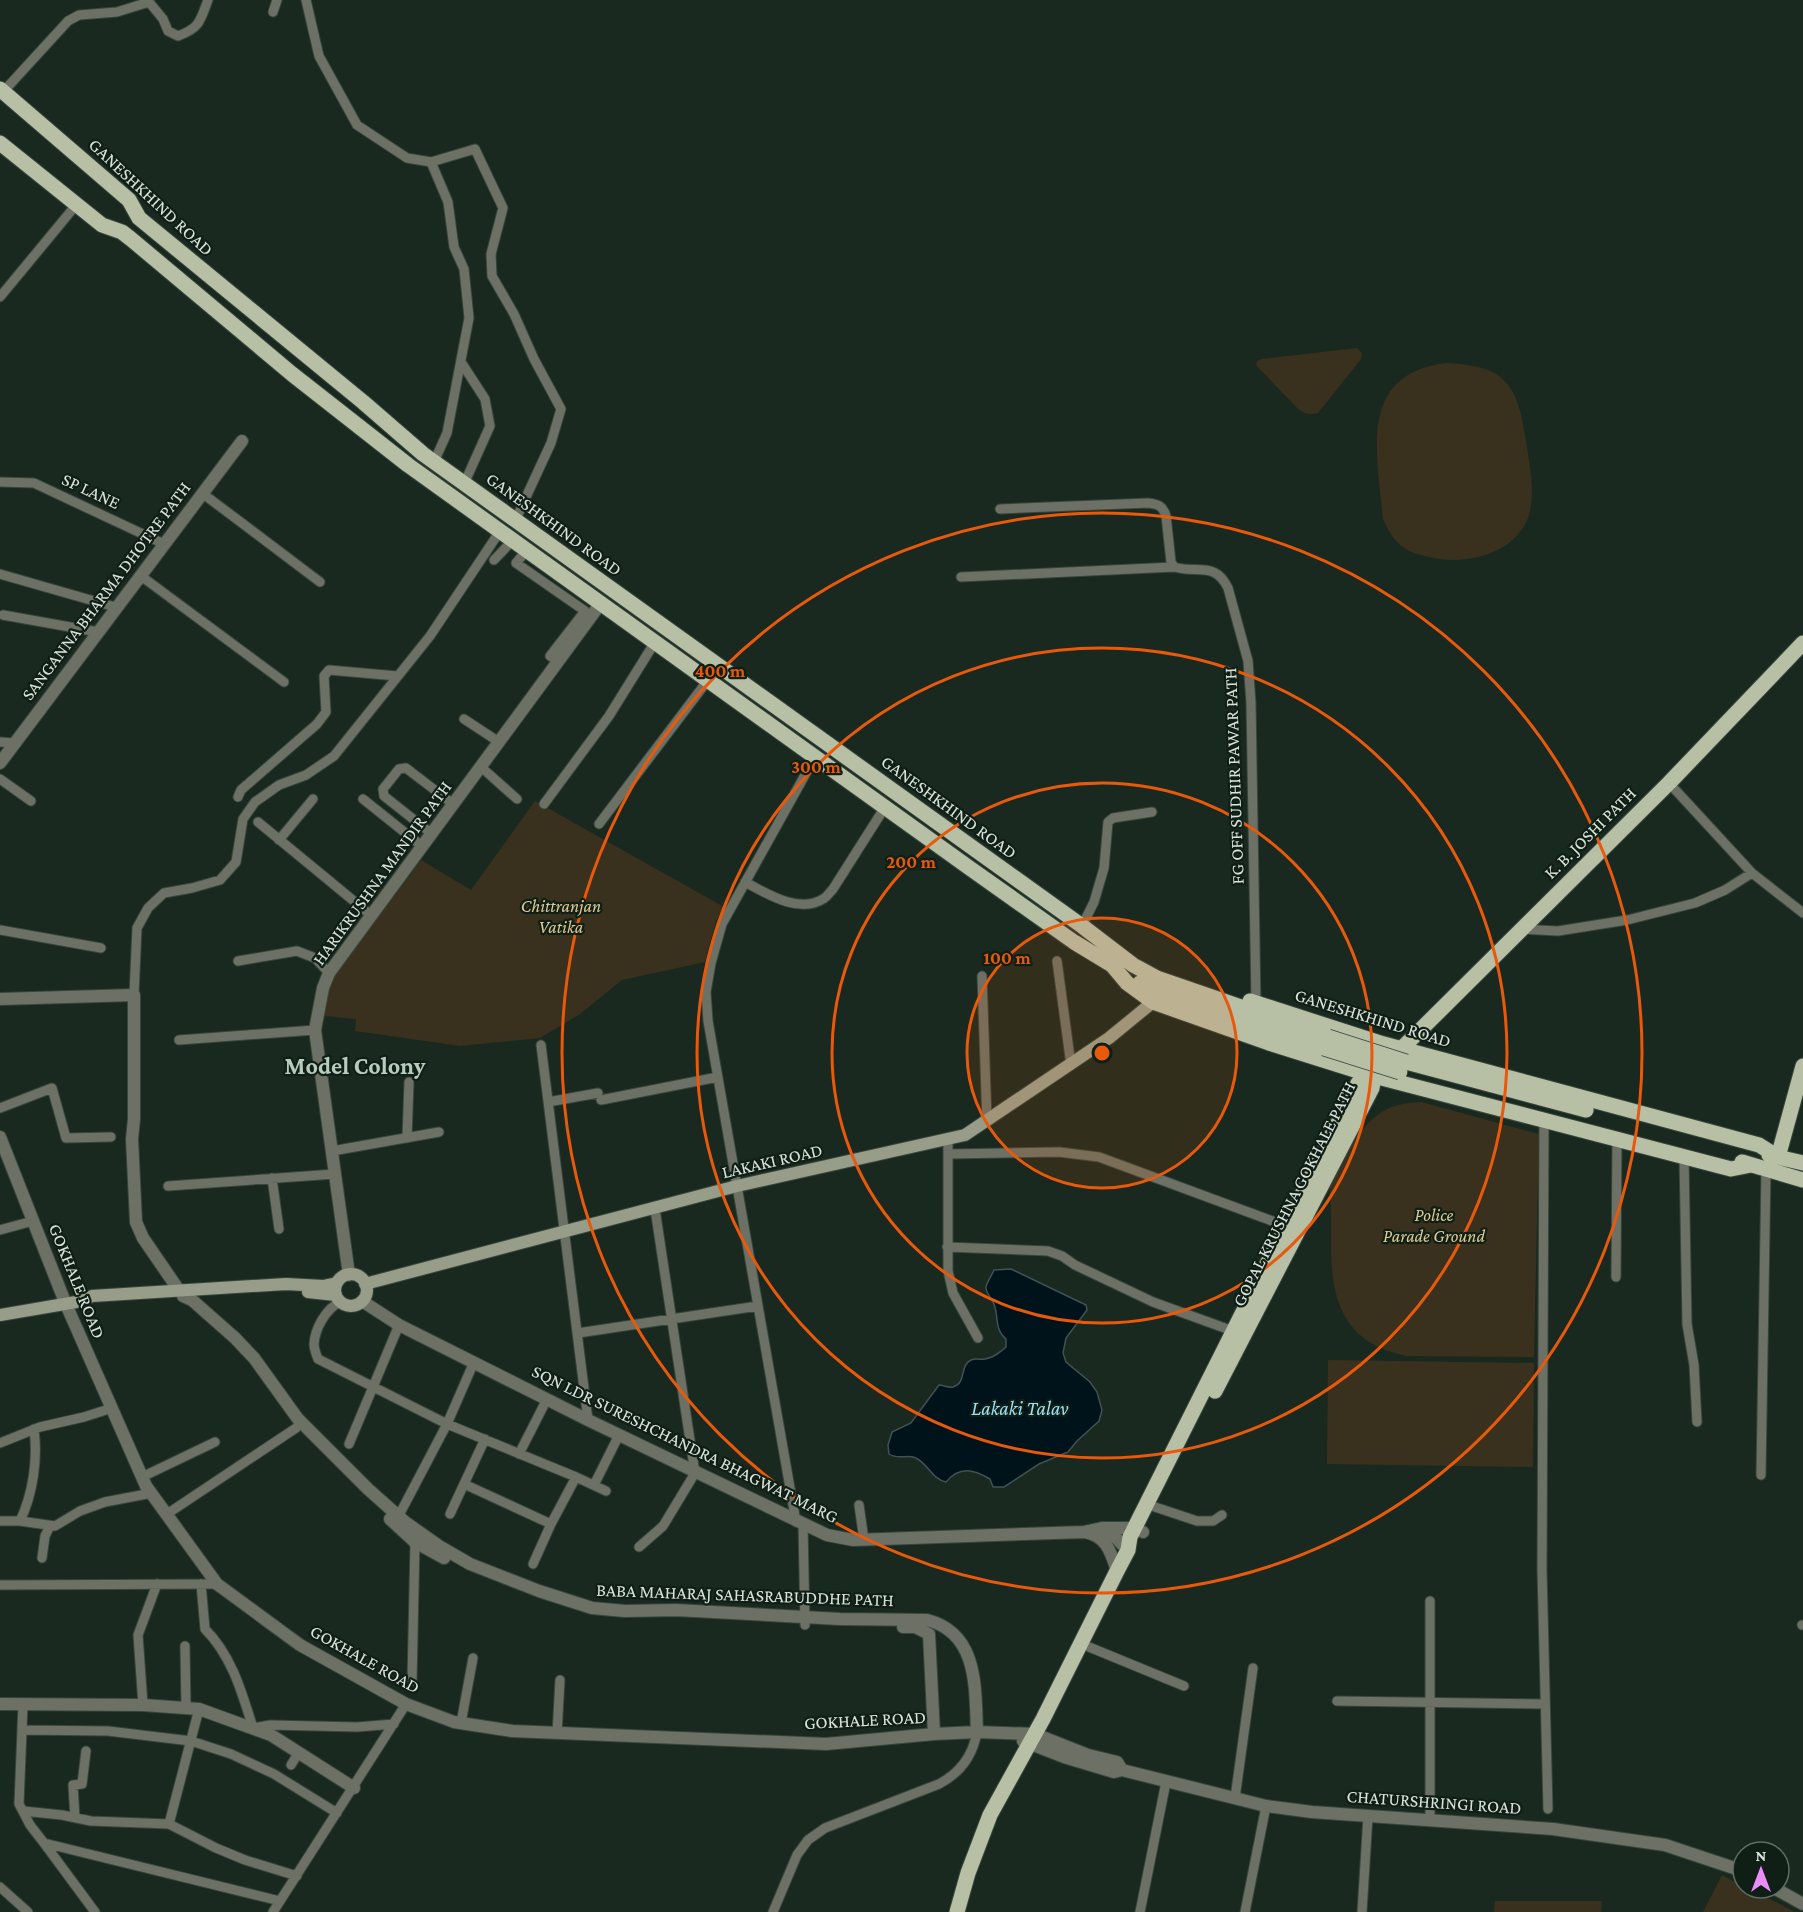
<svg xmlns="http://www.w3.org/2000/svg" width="1803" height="1912" font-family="'Crimson Pro',serif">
	<rect width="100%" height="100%" fill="#19291f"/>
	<!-- green -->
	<path fill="#39311d" d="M 1357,348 L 1362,353 L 1361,359 L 1318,413 C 1310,415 1305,414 1298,409 L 1256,365 L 1257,361 L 1262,359 Z
		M 1446,363 C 1461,363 1488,367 1499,376 C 1519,391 1522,418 1526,441 C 1529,462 1534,485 1531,505 C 1526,550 1472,566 1434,558 C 1406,553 1395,546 1383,519 C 1377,454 1357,374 1446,363 Z
		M 535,801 L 724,907 L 716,921 L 705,962 L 622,980 L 580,1014 L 540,1038 L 460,1046 L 355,1031 L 356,1019 L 324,1016 L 328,991 L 334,977 L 421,860 L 471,890 Z
		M 1421,1102 L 1539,1134 L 1534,1357 L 1406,1356 C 1386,1351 1368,1345 1354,1329 C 1326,1298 1332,1249 1331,1210 C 1331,1200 1328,1186 1331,1178 C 1334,1170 1342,1161 1346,1154 C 1366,1122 1380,1103 1421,1102 Z
		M 1328,1360 L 1534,1363 L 1533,1467 L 1327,1464 Z
		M 1722,1875 L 1743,1886 L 1743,1888 L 1748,1888 L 1795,1912 L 1703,1912 Z
		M 1495,1901 L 1602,1901 L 1601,1912 L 1494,1912 Z"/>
	<!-- water -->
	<path fill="#00131a" stroke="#415154" stroke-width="1.5" d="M 1011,1269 L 1086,1305 L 1087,1310 L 1066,1338 L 1063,1353 L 1066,1362 L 1090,1382 L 1097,1392 L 1102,1410 L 1099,1421 L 1077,1441 L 1068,1452 L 1039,1464 L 1004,1487 L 993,1487 L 990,1479 C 973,1469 959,1466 946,1482 C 932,1479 928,1464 916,1458 C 907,1454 898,1460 889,1454 L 888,1445 L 892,1432 L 911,1423 L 939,1385 C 943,1385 948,1388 953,1387 C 967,1383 959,1366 971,1360 C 976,1358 980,1360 985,1359 C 992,1358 1001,1352 1006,1347 L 1006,1339 C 994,1329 999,1317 994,1304 C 992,1299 985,1292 986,1287 C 987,1282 992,1275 994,1270 Z"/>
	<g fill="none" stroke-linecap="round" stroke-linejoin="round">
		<!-- minor casing -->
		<g stroke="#38473d" stroke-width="11">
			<path id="minor" d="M 306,0 L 319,56 L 357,125 L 407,158 L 431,162 L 448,202 L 454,247 L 464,269 L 469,318 L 447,433 L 434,462
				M 273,12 L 277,0
				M 3,92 L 68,21 L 79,15 L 117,12 L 149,2 L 163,19 L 168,31 L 178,36 C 200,28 200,21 208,0
				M 431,162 L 475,149 L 503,208 L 491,254 L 492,276 L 514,314 L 534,359 L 561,409 L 551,443 L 515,521
				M 0,297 L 76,205
				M 461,362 L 485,399 L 490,426 L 464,484
				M 0,482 L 34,483 L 164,544
				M 202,493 L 320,582
				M 1000,509 L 1148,503 C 1158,504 1163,506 1166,516 L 1171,562 L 1174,567 C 1198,574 1215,561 1228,588 L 1248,661 L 1251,703 L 1256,1003
				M 527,550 L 516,563 L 585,611 L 550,656 L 559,661
				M 494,560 L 513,540
				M 0,574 L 115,607
				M 141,576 L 284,682
				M 961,577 L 1174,567
				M 3,615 L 98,632
				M 464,719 L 499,742
				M 0,742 L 15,743
				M 481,767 L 517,799
				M 0,779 L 31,801
				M 1669,783 L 1752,873 L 1803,913
				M 238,797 L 241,790 L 317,724 L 326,712 L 324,676 L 329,670 L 397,676
				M 363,799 L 423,847
				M 544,804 L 609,716 L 655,642
				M 258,822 L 372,916
				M 599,824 L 708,680
				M 432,834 L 384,796 L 383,789 L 399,769 L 406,768 L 453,804
				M 279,840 L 313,799
				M 745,882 C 767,894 799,914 823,899 C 827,897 830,892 833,889 L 885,807
				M 1082,926 L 1094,902 L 1104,868 L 1108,822 L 1113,818 L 1152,812
				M 1521,929 L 1558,931 L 1627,920 L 1695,903 L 1725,890 L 1752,873
				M 0,930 L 101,948
				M 238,961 L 297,951 L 315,958 L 329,973
				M 1057,961 L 1071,1065
				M 982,976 L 987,1122
				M 134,995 L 137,928 L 148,908 L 164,893 L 192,888 L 220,880 L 236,862 L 243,819 L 255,802 L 279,785 L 306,775 L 334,756 L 430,636 L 500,531
				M 179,1040 L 315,1030
				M 541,1045 L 588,1420
				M 601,1100 L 718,1077
				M 548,1102 L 598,1093
				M 0,1108 L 52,1088 L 66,1138 L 111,1137
				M 1544,1120 L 1542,1570 L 1548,1809
				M 407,1138 L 409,1082
				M 948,1140 L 948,1271 L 953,1293 L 978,1338
				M 332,1151 L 439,1132
				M 949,1154 L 1059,1152 L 1099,1157 L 1286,1226
				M 1684,1157 L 1687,1324 L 1694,1365 L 1697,1422
				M 272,1178 L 279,1229
				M 168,1186 L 335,1174
				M 0,1230 L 33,1221
				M 947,1247 L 1048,1251 L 1062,1256 L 1075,1265 L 1153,1302 L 1233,1331
				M 1616,1277 L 1617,1139
				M 340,1302 C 326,1309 315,1328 314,1344 C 314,1349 316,1354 318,1359 L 447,1424 L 576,1477 L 606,1491
				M 578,1333 L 758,1306
				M 0,1443 L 40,1427 L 84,1417 L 112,1408
				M 349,1444 L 399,1325
				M 519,1454 L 547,1399
				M 1761,1475 L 1766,1170
				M 142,1477 L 215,1442
				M 464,1484 L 551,1524
				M 594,1485 L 619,1435
				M 859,1505 L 864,1540
				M 1155,1507 L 1197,1521 L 1213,1521 L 1222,1515
				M 167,1514 L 296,1428
				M 450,1514 L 485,1439
				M 0,1521 L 20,1521 C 33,1494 38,1459 34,1429
				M 20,1521 L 55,1526 L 80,1511 L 105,1502 L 152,1493
				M 396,1521 L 447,1424 L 474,1362
				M 796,1522 L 708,1021 L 706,992 L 711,963 L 722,924 L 815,757
				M 803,1524 L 805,1625
				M 639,1547 L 663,1526 L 695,1473 L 655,1209
				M 42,1558 L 45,1536 L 50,1526
				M 533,1564 L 551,1524 L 576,1477
				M 201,1584 L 205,1629 C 232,1656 242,1693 253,1728 L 270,1725 L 357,1727 L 394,1724
				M 0,1585 L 217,1584
				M 1430,1601 L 1430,1820
				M 1802,1625 L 1803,1625
				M 185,1646 L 186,1708
				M 1089,1647 L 1184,1686
				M 412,1681 L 415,1542
				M 1337,1701 L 1545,1704
				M 23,1704 L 19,1804 L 30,1825 L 44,1843
				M 143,1705 L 138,1635 L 157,1584
				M 461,1723 L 473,1658
				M 22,1730 L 108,1731 L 191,1741 L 231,1754 L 274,1774 L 337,1813
				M 557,1733 L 560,1680
				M 291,1765 L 299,1752
				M 1235,1798 L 1253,1668
				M 23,1811 L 62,1815 L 91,1821 L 169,1824 L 216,1848 L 245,1860 L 297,1876
				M 75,1818 L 73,1785 L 82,1784 L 86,1751
				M 169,1824 L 199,1709
				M 0,1887 L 28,1912
				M 95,1912 L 44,1843 L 280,1901
				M 273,1912 L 406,1704
				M 773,1912 L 797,1855 L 808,1840 L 825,1828 L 939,1784 C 960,1773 973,1755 977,1732
				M 1140,1912 L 1166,1782
				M 1245,1912 L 1266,1806
				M 1362,1912 L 1368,1816"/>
		</g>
		<!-- tertiary casing -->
		<g stroke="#38473d" stroke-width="14">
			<path id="tertiary" d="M 0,763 L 242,441
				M 0,999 L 134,995 L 134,1119 L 132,1139 L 136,1222 L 143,1238 L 178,1289
				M 0,1137 L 65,1302 L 146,1486 L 217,1584 L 300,1645 L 406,1704 L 454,1722 L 512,1731 L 826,1744 L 934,1734 L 977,1732 L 1035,1734 L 1088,1755 L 1117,1762 L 1122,1770
				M 349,1275 L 315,1030 L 323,988 L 329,973 L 601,603
				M 183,1296 L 192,1300 L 235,1338 L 254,1358 L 298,1419 L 368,1489 L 405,1522 L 439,1546 L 470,1564 L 539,1591 L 592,1608 L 625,1611 L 676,1610 L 840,1619 L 927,1620 C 979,1633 975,1689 977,1732
				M 362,1301 L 399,1325 L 588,1420 L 827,1535 L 853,1540 L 1084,1532 L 1102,1528 L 1114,1536 L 1128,1550
				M 390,1519 L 415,1542 L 444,1558
				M 1102,1528 L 1135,1528 L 1143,1532
				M 1085,1532 C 1107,1536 1111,1553 1117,1571
				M 903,1627 L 915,1627 L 929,1634 L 934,1734
				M 0,1704 L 143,1705 L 199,1709 L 271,1735 L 354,1788
				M 1023,1741 L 1064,1757 L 1114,1772 L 1122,1770 L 1266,1806 L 1312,1812 L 1553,1829 L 1665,1845 L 1743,1871
				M 1774,1888 L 1803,1904"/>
		</g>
		<!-- secondary casing -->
		<g stroke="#38473d" stroke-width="14">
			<path id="secondary" d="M335 1290a16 16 0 1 1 32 0a16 16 0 1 1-32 0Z
				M 365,1284 L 737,1186 L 965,1135 L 1109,1038 L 1153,1002
				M 308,1292 L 336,1295
				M 0,1315 L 82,1301 L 92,1296 L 286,1284 L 323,1286 L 337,1283"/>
		</g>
		<!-- primary casing -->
		<g stroke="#38473d" stroke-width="17">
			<path id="primary" d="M 0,89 L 129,200 L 139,218 L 363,402 L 423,454 L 1082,926 L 1133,965 L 1157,978 L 1328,1037
				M 0,143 L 102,225 L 122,232 L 131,239 L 292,374 L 408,465 L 971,869 L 1074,942 L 1112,965 L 1127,983 L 1153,1002 L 1269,1043 L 1374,1076 L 1731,1169 L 1751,1165
				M 1140,983 L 1151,989 L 1324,1048
				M 1250,1001 L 1380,1043 L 1759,1145 L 1778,1157
				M 1406,1062 L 1586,1110
				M 1769,1155 L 1803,1163
				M 1778,1157 L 1803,1066
				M 1742,1162 L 1803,1180
				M 1215,1391 L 1372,1088 L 1374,1076
				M 957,1912 L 968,1873 L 990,1815 L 1043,1719 L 1117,1571 L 1128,1550 L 1130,1537 L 1358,1083 L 1374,1076 L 1669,783 L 1803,643"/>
		</g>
		<!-- minor -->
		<use href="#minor" stroke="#6d7165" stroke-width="9"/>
		<!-- tertiary -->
		<use href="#tertiary" stroke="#6d7165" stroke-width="12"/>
		<!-- secondary -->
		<use href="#secondary" stroke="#979d89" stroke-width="12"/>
		<!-- primary -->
		<use href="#primary" stroke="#b7bfa5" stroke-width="15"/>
		<!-- primary-bridge casing -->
		<g stroke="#38473d" stroke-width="17" stroke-linecap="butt">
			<path id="primary-bridge" d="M 1328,1037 L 1406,1062
				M 1324,1048 L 1400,1072"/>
		</g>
		<!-- primary-bridge -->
		<use href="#primary-bridge" stroke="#b7bfa5" stroke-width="15"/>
	</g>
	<!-- distance rings -->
	<circle cx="1102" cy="1053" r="135" fill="#e8590c" fill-opacity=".12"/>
	<g fill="none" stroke="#e8590c" stroke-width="3">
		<circle cx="1102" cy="1053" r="135"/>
		<circle cx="1102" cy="1053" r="270"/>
		<circle cx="1102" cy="1053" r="405"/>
		<circle cx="1102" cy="1053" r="540"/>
	</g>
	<g text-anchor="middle" stroke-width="4.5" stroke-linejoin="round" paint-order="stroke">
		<!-- street labels -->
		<g font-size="18" fill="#d9e3dc" stroke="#101f15">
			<text transform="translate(151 197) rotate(43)" y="6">GANESHKHIND ROAD</text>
			<text transform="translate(91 491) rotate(25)" y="6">SP LANE</text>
			<text transform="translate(554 524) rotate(36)" y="6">GANESHKHIND ROAD</text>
			<text transform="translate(106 591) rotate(-53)" y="6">SANGANNA BHARMA DHOTRE PATH</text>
			<text transform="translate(1234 776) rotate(-92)" y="6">FG OFF SUDHIR PAWAR PATH</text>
			<text transform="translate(949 807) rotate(36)" y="6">GANESHKHIND ROAD</text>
			<text transform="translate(1590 833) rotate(-45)" y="6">K. B. JOSHI PATH</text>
			<text transform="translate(382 873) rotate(-54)" y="6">HARIKRUSHNA MANDIR PATH</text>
			<text transform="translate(1373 1018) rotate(17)" y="6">GANESHKHIND ROAD</text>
			<text transform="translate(772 1161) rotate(-13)" y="6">LAKAKI ROAD</text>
			<text transform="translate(1294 1194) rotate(-63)" y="6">GOPAL KRUSHNA GOKHALE PATH</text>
			<text transform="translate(77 1281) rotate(68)" y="6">GOKHALE ROAD</text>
			<text transform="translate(685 1444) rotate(26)" y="6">SQN LDR SURESHCHANDRA BHAGWAT MARG</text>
			<text transform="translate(745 1595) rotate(2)" y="6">BABA MAHARAJ SAHASRABUDDHE PATH</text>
			<text transform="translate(365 1659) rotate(29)" y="6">GOKHALE ROAD</text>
			<text transform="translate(865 1720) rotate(-3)" y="6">GOKHALE ROAD</text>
			<text transform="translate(1434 1802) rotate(4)" y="6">CHATURSHRINGI ROAD</text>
		</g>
		<!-- park labels -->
		<g font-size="18" font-style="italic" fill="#dfc994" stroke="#101f15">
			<text x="561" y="912">Chittranjan<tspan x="561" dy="21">Vatika</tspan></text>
			<text x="1434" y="1221">Police<tspan x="1434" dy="21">Parade Ground</tspan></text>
		</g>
		<!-- water labels -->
		<g font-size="20" font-style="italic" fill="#9ddff6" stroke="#101f15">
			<text x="1020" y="1415">Lakaki Talav</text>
		</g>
		<!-- district labels -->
		<g font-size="24" font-weight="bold" fill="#b8ccbe" stroke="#101f15">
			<text x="355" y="1074">Model Colony</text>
		</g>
	</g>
	<circle cx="1102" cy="1053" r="9" fill="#e8590c" stroke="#101f15" stroke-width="3"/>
	<g font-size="18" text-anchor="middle" font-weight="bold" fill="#e8590c" stroke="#101f15" stroke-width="4.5" stroke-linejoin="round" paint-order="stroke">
		<text x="720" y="677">400 m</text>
		<text x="816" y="773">300 m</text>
		<text x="911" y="868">200 m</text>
		<text x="1007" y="964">100 m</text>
	</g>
	<!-- north arrow -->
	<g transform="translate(1761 1870)"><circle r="28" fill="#101f15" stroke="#606d65" stroke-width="1.5"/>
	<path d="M0-4.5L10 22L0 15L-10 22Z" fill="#ec8cfb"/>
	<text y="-9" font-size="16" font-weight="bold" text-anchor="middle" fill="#d9e3dc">N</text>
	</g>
</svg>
